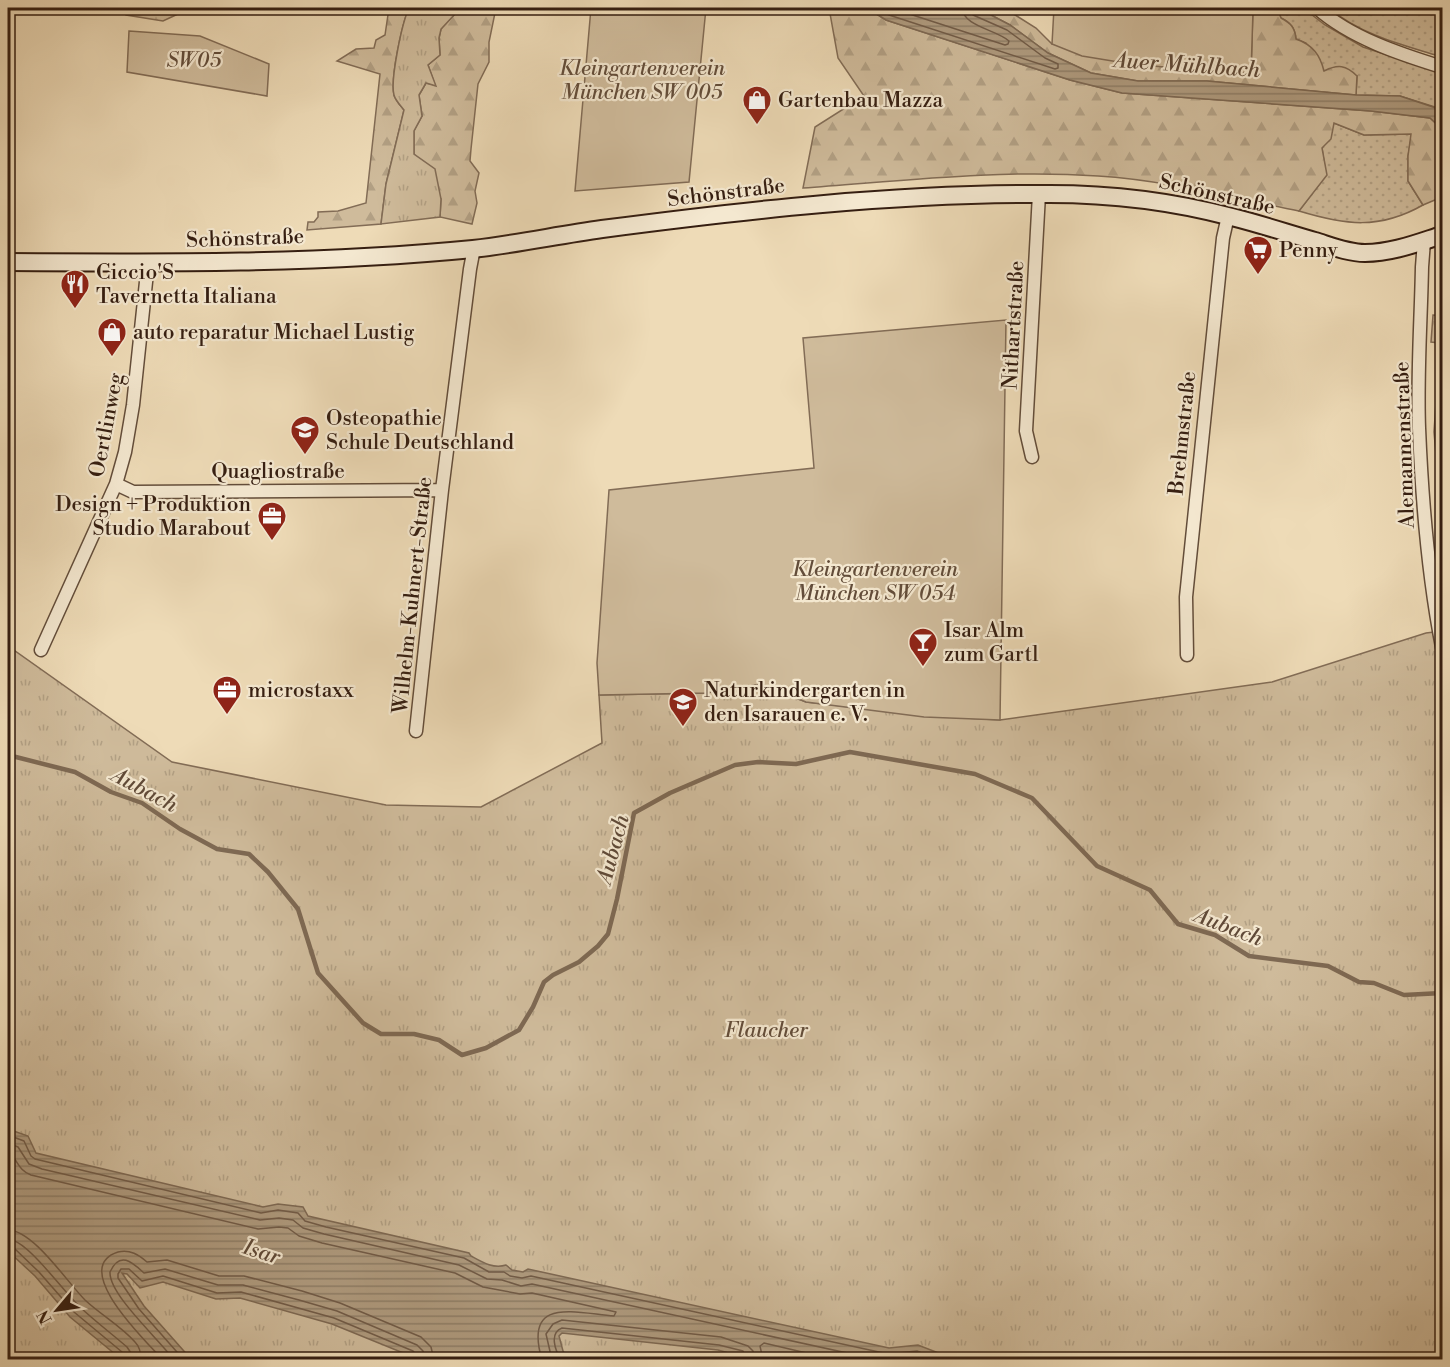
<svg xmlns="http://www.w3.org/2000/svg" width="1450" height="1367" font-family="'Libre Bodoni',serif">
	<defs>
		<pattern id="grass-dots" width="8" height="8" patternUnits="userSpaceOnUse" patternTransform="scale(1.5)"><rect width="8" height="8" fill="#cfbb9b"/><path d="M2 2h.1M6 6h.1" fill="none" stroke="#b2a084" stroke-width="1.8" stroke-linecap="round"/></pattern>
		<pattern id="forest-firs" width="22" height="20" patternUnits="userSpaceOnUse" patternTransform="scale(1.5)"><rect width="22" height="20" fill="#cfbb9b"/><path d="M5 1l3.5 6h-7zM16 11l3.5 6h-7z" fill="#b2a084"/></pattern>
		<pattern id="park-tufts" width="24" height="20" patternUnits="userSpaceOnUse" patternTransform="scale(1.5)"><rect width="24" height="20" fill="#cfbb9b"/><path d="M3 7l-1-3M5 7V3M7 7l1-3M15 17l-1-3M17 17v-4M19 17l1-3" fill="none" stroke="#b2a084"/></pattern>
		<pattern id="water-rules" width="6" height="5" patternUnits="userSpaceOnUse" patternTransform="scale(1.5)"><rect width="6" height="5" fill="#af9b7f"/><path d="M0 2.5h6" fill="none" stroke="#8f7e67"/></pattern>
	</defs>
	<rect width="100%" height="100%" fill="#eedbb7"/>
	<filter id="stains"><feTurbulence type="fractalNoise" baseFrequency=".00333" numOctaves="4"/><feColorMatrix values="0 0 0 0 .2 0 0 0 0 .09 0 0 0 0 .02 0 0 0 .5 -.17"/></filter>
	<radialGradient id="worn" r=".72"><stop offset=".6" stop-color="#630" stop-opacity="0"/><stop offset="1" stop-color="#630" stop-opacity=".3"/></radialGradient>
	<!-- grass -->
	<path fill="url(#grass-dots)" stroke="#826c56" stroke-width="1.5" d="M 1277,8 L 1303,8 L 1325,25 L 1363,47 L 1442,73 L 1442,96 L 1438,108 L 1400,96 L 1356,95 L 1357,76 L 1324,72 L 1306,43 L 1296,39 C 1295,28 1291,23 1281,18 Z
		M 1329,8 L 1442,8 L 1442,57 C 1403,45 1361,35 1329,8 Z
		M 1334,123 L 1364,135 L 1412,134 L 1408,156 L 1408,181 L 1423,205 C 1379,230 1345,225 1299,211 L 1326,175 L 1322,148 Z"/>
	<!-- forest -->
	<path fill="url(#forest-firs)" stroke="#826c56" stroke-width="1.5" d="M 122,8 L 176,8 L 178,14 L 163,21 L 126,15 Z
		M 389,8 L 409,8 C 402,23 390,80 394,95 C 395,100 401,106 404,110 L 386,184 L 381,224 L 307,230 L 308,222 L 314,222 L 318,217 L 318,212 L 338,211 L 366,203 L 380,74 L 337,61 L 356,49 L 374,48 L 376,40 L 385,35 Z
		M 451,8 L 496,8 L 489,42 L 489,62 L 478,84 L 471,149 L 470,161 L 479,173 L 475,191 L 477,203 L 472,224 L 440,217 L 441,199 L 414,154 L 414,131 L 422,116 L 419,95 L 426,83 L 435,85 L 428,65 L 440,55 L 439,38 L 441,29 L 455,14 Z
		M 829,8 L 867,8 L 886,20 L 1070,80 L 1122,93 L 1371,111 L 1430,118 L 1442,129 L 1442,197 L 1423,205 L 1408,181 L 1408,156 L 1411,134 L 1364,135 L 1334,123 L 1331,139 L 1322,148 L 1327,175 L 1299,211 C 1233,198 1165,180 1098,176 C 999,169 901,181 803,188 L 815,127 L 864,96 L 838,58 Z
		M 968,8 L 1004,8 L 1036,28 L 1052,44 L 1251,73 L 1253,8 L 1277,8 L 1281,18 C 1291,23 1295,28 1296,39 C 1313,45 1320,55 1324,71 C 1338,64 1346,65 1357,76 L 1356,95 L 1207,81 L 1138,81 L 1091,73 L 1048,53 L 1010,25 L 989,14 Z"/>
	<!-- park -->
	<path fill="url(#park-tufts)" stroke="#826c56" stroke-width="1.5" d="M 409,8 L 451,8 L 455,14 L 441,29 L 439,38 L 440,55 L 428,65 L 436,86 L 426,83 L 419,95 L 422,116 L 414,131 L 414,154 L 435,169 L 441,199 L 440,217 L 381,224 L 386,184 L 404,110 C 401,106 395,100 394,95 C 390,80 402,23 409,8 Z
		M 1433,315 L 1442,316 L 1442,522 L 1434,432 L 1440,343 L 1431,342 Z
		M 1442,631 L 1442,1359 L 8,1359 L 8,646 L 172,762 L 386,805 L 481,807 L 602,743 L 599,695 L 706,693 L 761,684 L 806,702 L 930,716 L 1000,720 L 1272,682 L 1426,633 Z"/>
	<!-- garden -->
	<path fill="#cfbb9b" stroke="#826c56" stroke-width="1.5" d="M 591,8 L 706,8 L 689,182 L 575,191 Z
		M 1054,8 L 1203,8 L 1253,11 L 1251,73 L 1137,65 L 1082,56 L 1052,44 Z
		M 129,31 L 200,36 L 269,64 L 267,96 L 127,72 Z
		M 1006,320 L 1000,720 L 924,717 L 806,702 L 761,684 L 706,693 L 599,695 L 597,663 L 609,490 L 814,468 L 803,338 Z"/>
	<!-- water -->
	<path fill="url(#water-rules)" stroke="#7e6953" stroke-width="1.5" d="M 867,8 L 968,8 L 989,14 L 1010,25 L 1048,53 L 1091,73 L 1138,81 L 1207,81 L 1356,95 L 1400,96 L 1442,110 L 1442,129 L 1430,118 L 1371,111 L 1122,93 L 1070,80 L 886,20 Z
		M 8,1129 L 28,1136 L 36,1153 L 263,1207 L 278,1204 L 303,1207 L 308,1216 L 469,1253 L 471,1256 C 482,1262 493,1269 506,1265 L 512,1270 L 523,1272 L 528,1269 L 889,1348 L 918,1345 L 954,1359 L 750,1359 L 718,1350 L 562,1333 L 559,1336 L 563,1351 L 568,1359 L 418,1359 L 332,1324 L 240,1298 L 216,1299 L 163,1282 L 140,1288 L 127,1274 L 122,1273 L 144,1306 L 191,1359 L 121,1359 L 70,1317 L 35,1276 L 8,1251 Z"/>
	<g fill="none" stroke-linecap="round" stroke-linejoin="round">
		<!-- shore -->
		<path stroke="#725c48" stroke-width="1.5" d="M 877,8 L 889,15 L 1055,69 L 1058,68 L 1058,64 L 1045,58 L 1007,30 L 973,15 L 970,8
			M 891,8 L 1005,45 L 1008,44 L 1009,41 C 995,29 964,27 962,8
			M 8,1135 L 24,1141 L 31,1156 L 35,1159 L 261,1213 L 278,1210 L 298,1213 L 305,1221 L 326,1227 L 464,1258 L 489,1272 L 504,1272 L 510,1276 L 522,1278 L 531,1276 L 888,1354 L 917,1351 L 938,1360
			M 8,1143 L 18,1147 L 29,1164 L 42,1169 L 260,1220 L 279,1218 L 293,1220 L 303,1228 L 324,1234 L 459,1265 L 487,1279 L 502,1280 L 521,1286 L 532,1284 L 879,1360
			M 8,1153 C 18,1158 17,1170 31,1175 L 258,1229 L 279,1227 L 288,1228 L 299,1236 L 322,1243 L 455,1273 L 483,1287 L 520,1294 L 532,1293 L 616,1312 L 614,1316 C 575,1313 523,1296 542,1360
			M 8,1230 C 33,1230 67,1282 85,1300 C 101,1315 121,1326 135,1342 C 140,1347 141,1353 141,1360
			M 8,1239 C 28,1240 64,1293 81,1308 C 96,1322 112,1334 127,1347 L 131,1353 L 132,1360
			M 8,1246 L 14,1248 L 39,1272 L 74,1312 L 122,1352 L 125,1360
			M 163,1360 C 148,1343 68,1268 118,1252 C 130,1249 139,1255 147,1262 L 167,1260 L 219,1276 L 244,1276 L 302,1291 L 340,1303 L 421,1337 L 431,1347 L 434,1360
			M 174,1360 C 160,1340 109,1295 110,1272 C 120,1250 133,1263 144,1273 L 165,1269 L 218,1285 L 243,1285 L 299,1300 L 337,1311 L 417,1345 L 423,1351 L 425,1360
			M 184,1360 L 139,1309 L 118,1278 L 118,1274 L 121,1269 L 129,1269 L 142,1281 L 163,1276 L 217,1293 L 241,1292 L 334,1318 L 413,1351 L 416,1355 L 417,1360
			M 552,1360 L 546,1334 L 553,1324 L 562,1320 L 721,1337 L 748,1346 L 753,1351 L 754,1360
			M 561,1360 C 555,1350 549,1333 562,1328 L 719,1345 L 743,1351 L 747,1360
			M 763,1360 L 760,1346 L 764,1343 L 836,1360"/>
		<!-- stream -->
		<path stroke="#7e6953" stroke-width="4.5" d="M 8,755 L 75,772 L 111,792 L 142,803 L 180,829 L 217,849 L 249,854 L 268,872 L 298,909 L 318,973 L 363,1023 L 381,1034 L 414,1034 L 439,1040 L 462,1055 L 486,1048 L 519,1030 L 533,1007 L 544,982 L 553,975 L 579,962 L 598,946 L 608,934 L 617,899 L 634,813 L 670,793 L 735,765 L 758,762 L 796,764 L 850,752 L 975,774 L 1032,798 L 1097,866 L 1150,890 L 1178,924 L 1215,935 L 1249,956 L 1328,966 L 1359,982 L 1374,983 L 1404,995 L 1442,993"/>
		<!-- street casing -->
		<g stroke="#634d3a" stroke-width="15">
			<path id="street" d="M 1317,8 C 1351,38 1400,54 1442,67
				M 1424,241 L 1422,267 C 1421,320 1417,374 1419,428 C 1422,501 1428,575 1442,647
				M 1032,457 L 1026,431 L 1039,194
				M 116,484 L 133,492 L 442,490
				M 41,650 L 116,484 L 125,452 L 133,405 L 148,263
				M 1187,655 L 1186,597 L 1223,238 L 1228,216
				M 416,731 L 442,490 L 470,269 L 474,248"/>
		</g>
		<!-- secondary casing -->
		<g stroke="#351e11" stroke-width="20">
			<path id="secondary" d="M 8,262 C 163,263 318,264 473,249 C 516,244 559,235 602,229 C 747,210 891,194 1037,194 C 1102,193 1168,200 1232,217 C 1260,224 1287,233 1315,241 C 1331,246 1348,253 1365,253 C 1392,253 1417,243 1442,235"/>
		</g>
		<!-- street -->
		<use href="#street" stroke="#f4e8d0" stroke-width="12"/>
		<!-- secondary -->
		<use href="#secondary" stroke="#f4e8d0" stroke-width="16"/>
	</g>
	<!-- icons -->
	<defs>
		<g id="shop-pin" transform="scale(1.5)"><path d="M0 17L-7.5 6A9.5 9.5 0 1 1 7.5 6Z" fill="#8f2418" stroke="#f4e8d0"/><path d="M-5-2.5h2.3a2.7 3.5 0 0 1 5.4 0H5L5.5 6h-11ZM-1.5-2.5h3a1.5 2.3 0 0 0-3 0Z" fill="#fff"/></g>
		<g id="supermarket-pin" transform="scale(1.5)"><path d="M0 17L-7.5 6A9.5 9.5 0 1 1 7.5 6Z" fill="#8f2418" stroke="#f4e8d0"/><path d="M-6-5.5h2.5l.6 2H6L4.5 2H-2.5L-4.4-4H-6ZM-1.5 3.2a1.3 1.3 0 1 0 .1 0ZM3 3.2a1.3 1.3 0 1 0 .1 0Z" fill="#fff"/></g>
		<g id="restaurant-pin" transform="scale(1.5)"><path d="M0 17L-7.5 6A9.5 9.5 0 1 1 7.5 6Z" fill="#8f2418" stroke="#f4e8d0"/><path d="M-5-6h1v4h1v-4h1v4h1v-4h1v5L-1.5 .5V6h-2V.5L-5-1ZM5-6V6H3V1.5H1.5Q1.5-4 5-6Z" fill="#fff"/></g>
		<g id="school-pin" transform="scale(1.5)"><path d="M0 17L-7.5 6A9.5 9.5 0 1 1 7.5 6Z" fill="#8f2418" stroke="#f4e8d0"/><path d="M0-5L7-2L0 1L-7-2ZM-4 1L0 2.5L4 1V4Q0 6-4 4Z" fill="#fff"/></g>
		<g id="office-pin" transform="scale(1.5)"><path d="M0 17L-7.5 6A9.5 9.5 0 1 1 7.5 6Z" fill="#8f2418" stroke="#f4e8d0"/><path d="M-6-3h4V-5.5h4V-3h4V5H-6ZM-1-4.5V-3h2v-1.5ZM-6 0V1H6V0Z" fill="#fff"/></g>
		<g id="bar-pin" transform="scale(1.5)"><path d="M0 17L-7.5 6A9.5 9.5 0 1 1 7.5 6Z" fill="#8f2418" stroke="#f4e8d0"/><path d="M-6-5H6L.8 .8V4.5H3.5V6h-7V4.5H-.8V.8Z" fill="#fff"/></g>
	</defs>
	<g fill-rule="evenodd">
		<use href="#shop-pin" x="757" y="100"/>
		<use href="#supermarket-pin" x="1258" y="250"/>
		<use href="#restaurant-pin" x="75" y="284"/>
		<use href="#shop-pin" x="112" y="332"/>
		<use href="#school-pin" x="305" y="430"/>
		<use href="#office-pin" x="272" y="516"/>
		<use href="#bar-pin" x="923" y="642"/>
		<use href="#office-pin" x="227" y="690"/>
		<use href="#school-pin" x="683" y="702"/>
	</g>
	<g text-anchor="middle" stroke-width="4.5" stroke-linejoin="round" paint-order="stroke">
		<!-- park labels -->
		<g font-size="21" font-style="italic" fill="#634d3a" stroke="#f4e8d0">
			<text x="194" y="67">SW05</text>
			<text x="642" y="75">Kleingartenverein<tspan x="642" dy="24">München SW 005</tspan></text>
			<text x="875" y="576">Kleingartenverein<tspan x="875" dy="24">München SW 054</tspan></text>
			<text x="766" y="1037">Flaucher</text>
		</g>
		<!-- poi labels -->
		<g font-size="21" fill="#351e11" stroke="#f4e8d0" text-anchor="start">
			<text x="778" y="107">Gartenbau Mazza</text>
			<text x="1279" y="257">Penny</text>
			<text x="96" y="279">Ciccio'S<tspan x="96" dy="24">Tavernetta Italiana</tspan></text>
			<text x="133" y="339">auto reparatur Michael Lustig</text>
			<text x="326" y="425">Osteopathie<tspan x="326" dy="24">Schule Deutschland</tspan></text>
			<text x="251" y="511" text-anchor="end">Design + Produktion<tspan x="251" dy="24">Studio Marabout</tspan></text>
			<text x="944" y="637">Isar Alm<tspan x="944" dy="24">zum Gartl</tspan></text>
			<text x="248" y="697">microstaxx</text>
			<text x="704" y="697">Naturkindergarten in<tspan x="704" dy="24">den Isarauen e. V.</tspan></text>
		</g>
		<!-- street labels -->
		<g font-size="21" fill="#351e11" stroke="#f4e8d0">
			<text transform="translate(726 192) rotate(-7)" y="7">Schönstraße</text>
			<text transform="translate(1217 194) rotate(13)" y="7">Schönstraße</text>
			<text transform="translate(245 238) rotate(-2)" y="7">Schönstraße</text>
			<text transform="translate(1013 325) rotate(-87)" y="7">Nithartstraße</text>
			<text transform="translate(106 425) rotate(-79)" y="7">Oertlinweg</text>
			<text transform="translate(1182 433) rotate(-84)" y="7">Brehmstraße</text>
			<text transform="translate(1404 445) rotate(-92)" y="7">Alemannenstraße</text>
			<text x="278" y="478">Quagliostraße</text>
			<text transform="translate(412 595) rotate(-84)" y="7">Wilhelm-Kuhnert-Straße</text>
		</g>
		<!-- water labels -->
		<g font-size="22" font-style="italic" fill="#604a38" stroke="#f4e8d0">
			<text transform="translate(1187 64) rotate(4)" y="8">Auer Mühlbach</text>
			<text transform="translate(145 789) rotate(28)" y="8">Aubach</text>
			<text transform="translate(612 849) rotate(-75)" y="8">Aubach</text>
			<text transform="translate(1229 926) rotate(21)" y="8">Aubach</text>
			<text transform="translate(262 1251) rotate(18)" y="8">Isar</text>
		</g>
	</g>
	<!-- margin -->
	<rect width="1450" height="1367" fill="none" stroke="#eedbb7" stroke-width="30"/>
	<rect x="9" y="9" width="1432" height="1349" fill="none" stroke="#351e11" stroke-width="3"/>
	<rect x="15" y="15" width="1420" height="1337" fill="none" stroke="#351e11" stroke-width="1.5"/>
	<!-- north arrow -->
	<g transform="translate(57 1310) rotate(241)" stroke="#f4e8d0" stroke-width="4.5" paint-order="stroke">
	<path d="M0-4.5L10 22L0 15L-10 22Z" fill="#351e11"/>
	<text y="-9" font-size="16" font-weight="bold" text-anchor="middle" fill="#351e11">N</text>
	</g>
	<rect width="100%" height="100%" filter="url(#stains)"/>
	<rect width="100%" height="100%" fill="url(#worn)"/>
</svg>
